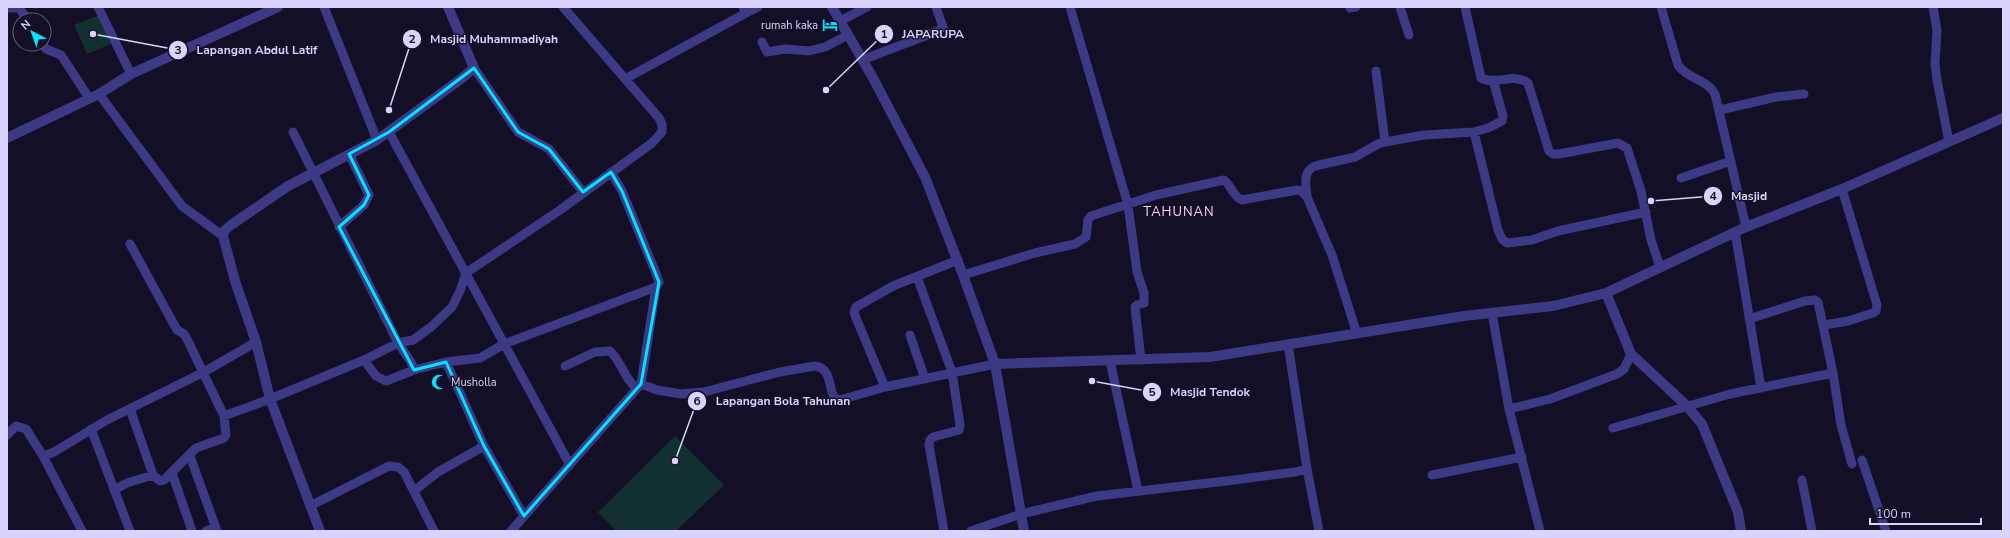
<svg xmlns="http://www.w3.org/2000/svg" width="2010" height="538" font-family="'Nunito Sans',sans-serif">
	<rect width="100%" height="100%" fill="#130f26"/>
	<!-- green -->
	<path fill="#12302f" d="M 99,15 L 111,44 L 87,54 L 74,25 Z
		M 675,436 L 724,485 L 676,531 L 616,531 L 598,512 Z"/>
	<g fill="none" stroke-linecap="round" stroke-linejoin="round">
		<!-- minor -->
		<path stroke="#3d3a85" stroke-width="9" d="M 98,7 L 131,74
			M 324,7 L 377,140
			M 743,7 L 746,13 L 758,7
			M 1070,7 L 1128,205 L 1137,272 L 1144,293 L 1144,303 L 1137,305 L 1135,307 L 1141,360
			M 1400,7 L 1409,35
			M 1465,7 L 1481,78 C 1495,86 1514,72 1528,83 L 1549,151 L 1553,154 L 1559,154 L 1618,143 L 1627,148 L 1641,191 L 1651,240 L 1660,267
			M 1661,7 L 1678,65 C 1687,79 1707,79 1715,94 L 1746,227
			M 1933,7 L 1937,30 L 1935,64 L 1937,80 L 1949,142
			M 7,8 L 19,8 L 28,20
			M 1350,8 L 1356,7
			M 840,21 L 867,7
			M 762,42 L 767,52 L 785,49 L 809,51 L 825,47 L 848,35
			M 42,44 L 46,49 L 61,55 L 89,98
			M 862,60 L 938,31 L 943,27 L 936,7
			M 474,68 L 518,132 L 549,149 L 583,192
			M 1376,71 L 1385,142
			M 625,79 L 746,13
			M 99,94 L 182,206 L 223,236
			M 1720,110 L 1776,97 L 1804,94
			M 293,132 L 398,343 L 411,362 L 414,370 L 446,362 L 480,358 L 504,344 L 656,287 L 659,282 L 655,271 L 622,191 L 611,172
			M 389,132 L 570,465
			M 1474,132 L 1498,230 L 1502,239 L 1507,243 L 1532,240 L 1558,231 L 1646,212
			M 1681,178 L 1731,161
			M 1307,197 C 1306,184 1302,172 1315,166 L 1355,157 L 1378,144 L 1385,142 L 1424,135 L 1474,132 L 1488,128 L 1502,121 L 1503,116 L 1493,80
			M 339,227 L 364,205 L 369,195 L 349,154
			M 1735,232 L 1761,388
			M 130,244 L 177,330 L 184,334 L 188,341 L 224,416 L 270,399 L 364,360 L 398,343 L 413,340 L 431,327 L 452,307 L 460,291 L 466,273 L 560,210 L 652,143 L 662,132 L 662,124 L 659,118 L 563,7
			M 963,275 L 1035,253 L 1075,244 L 1086,237 L 1088,220 L 1091,216 L 1156,195 L 1224,180 C 1232,186 1232,196 1242,200 L 1297,190 L 1301,191 L 1307,197 L 1332,255 L 1357,334
			M 917,277 L 952,372 L 960,425 L 959,430 L 933,437 L 930,440 L 929,445 L 944,531
			M 1492,313 L 1509,409 L 1540,531
			M 1749,319 L 1805,301 L 1815,300 L 1818,302 L 1833,373
			M 1824,325 L 1848,321 L 1873,313 L 1876,311 L 1877,305 L 1842,189
			M 910,335 L 925,379
			M 364,360 L 376,376 L 386,381 L 414,370
			M 1110,361 L 1138,491
			M 446,362 L 484,446 L 524,516
			M 565,366 L 595,352 L 610,351 C 622,362 624,379 637,388
			M 641,384 L 656,287
			M 885,387 L 856,318 L 854,312 L 856,307 L 893,286 L 958,260
			M 130,409 L 153,475 L 160,481 L 164,480 L 196,448 L 224,438 L 226,435 L 224,416
			M 1509,409 L 1550,399 L 1617,374 L 1624,369 L 1631,354
			M 1613,428 L 1730,394 L 1833,373 L 1841,425 L 1852,464
			M 91,429 L 130,531
			M 7,435 L 16,426 L 26,429 L 43,456
			M 190,456 L 217,531
			M 1862,460 L 1886,531
			M 1307,469 L 1319,531
			M 172,473 L 192,531
			M 1432,475 L 1522,457
			M 1802,480 L 1812,531
			M 114,490 L 127,483 L 153,475
			M 414,491 L 438,472 L 484,446
			M 310,506 L 389,466 L 398,467 L 404,472 L 434,531
			M 82,531 L 43,456 L 54,452 L 107,420 L 204,372 L 256,342
			M 206,531 L 215,527
			M 511,531 L 641,384 L 657,390 L 681,394 L 704,392 L 780,372 L 815,366 C 832,368 828,388 835,399 L 840,400 L 885,387 L 995,364
			M 971,531 L 1021,514 L 1097,496 L 1226,481 L 1295,472 L 1307,469 L 1288,344"/>
		<!-- tertiary -->
		<path stroke="#3d3a85" stroke-width="10" d="M 832,7 L 873,78 L 925,177 L 963,275 L 995,364 L 1210,357 L 1464,316 L 1553,306 L 1606,293 L 1746,227 L 1842,189 L 2003,118
			M 7,138 L 99,94 L 131,74 L 278,7
			M 1606,293 L 1631,354 L 1687,406 L 1702,424 L 1738,512 L 1741,531
			M 995,364 L 1024,531
			M 320,531 L 270,399 L 256,342 L 235,281 L 223,236 L 225,230 L 231,225 L 288,186 L 377,140 L 461,79 L 474,68 L 448,7"/>
	</g>
	<!-- marked area -->
	<path fill="none" stroke="#00e5ff" stroke-width="3" stroke-linejoin="round" d="M 474,68 L 518,132 L 549,149 L 583,192 L 611,172 L 622,191 L 659,282 L 641,384 L 524,516 L 484,446 L 446,362 L 414,370 L 339,227 L 364,205 L 369,195 L 349,154 L 389,132 Z"/>
	<!-- icons -->
	<defs>
		<g id="hotel-bare" transform="scale(1.2)"><path d="M-6-4.5h1.5V1H6V5H4.5V3h-9V5H-6ZM-4 0a1.8 1.8 0 1 1 3.6 0ZM.5 0V-2.5h3Q6-2.5 6 0Z" fill="#00e5ff" stroke="#130f26" stroke-width="2.5" paint-order="stroke"/></g>
		<g id="mosque-bare" transform="scale(1.2)"><path d="M3.5-4.9A6 6 0 1 0 3.5 4.9A5 5 0 1 1 3.5-4.9Z" fill="#00e5ff" stroke="#130f26" stroke-width="2.5" paint-order="stroke"/></g>
	</defs>
	<g fill-rule="evenodd">
		<use href="#hotel-bare" x="830" y="25"/>
		<use href="#mosque-bare" x="439" y="382"/>
	</g>
	<g text-anchor="middle" stroke-width="3" stroke-linejoin="round" paint-order="stroke">
		<!-- poi labels -->
		<g font-size="11" fill="#d9d4ff" stroke="#130f26" text-anchor="end">
			<text x="818" y="29">rumah kaka</text>
			<text x="451" y="386" text-anchor="start">Musholla</text>
		</g>
		<!-- quarter labels -->
		<g font-size="13" letter-spacing="1" fill="#ffd6f0" stroke="#130f26">
			<text x="1179" y="216">TAHUNAN</text>
		</g>
	</g>
	<!-- callouts -->
	<path fill="none" stroke="#d9d4ff" stroke-width="1.5" d="M826 90L884 34M389 110L412 39M93 34L178 50M1651 201L1713 196M1092 381L1152 392M675 461L697 401"/>
	<g fill="#d9d4ff" stroke="#130f26" stroke-width="1.5">
		<circle cx="826" cy="90" r="4"/>
		<circle cx="389" cy="110" r="4"/>
		<circle cx="93" cy="34" r="4"/>
		<circle cx="1651" cy="201" r="4"/>
		<circle cx="1092" cy="381" r="4"/>
		<circle cx="675" cy="461" r="4"/>
		<circle cx="884" cy="34" r="10"/>
		<circle cx="412" cy="39" r="10"/>
		<circle cx="178" cy="50" r="10"/>
		<circle cx="1713" cy="196" r="10"/>
		<circle cx="1152" cy="392" r="10"/>
		<circle cx="697" cy="401" r="10"/>
	</g>
	<g font-size="12" text-anchor="middle" font-weight="bold" fill="#111">
		<text x="884" y="38">1</text>
		<text x="412" y="43">2</text>
		<text x="178" y="54">3</text>
		<text x="1713" y="200">4</text>
		<text x="1152" y="396">5</text>
		<text x="697" y="405">6</text>
	</g>
	<g font-size="12" text-anchor="middle" font-weight="bold" fill="#d9d4ff" stroke="#130f26" stroke-width="3" stroke-linejoin="round" paint-order="stroke">
		<text x="933" y="38">JAPARUPA</text>
		<text x="494" y="43">Masjid Muhammadiyah</text>
		<text x="257" y="54">Lapangan Abdul Latif</text>
		<text x="1749" y="200">Masjid</text>
		<text x="1210" y="396">Masjid Tendok</text>
		<text x="783" y="405">Lapangan Bola Tahunan</text>
	</g>
	<!-- border -->
	<rect width="2010" height="538" fill="none" stroke="#d9d4ff" stroke-width="16"/>
	<!-- north arrow -->
	<g transform="translate(32 32) rotate(319)"><circle r="19" fill="#130f26" stroke="#625e7d"/>
	<path d="M0-3L7 15L0 10L-7 15Z" fill="#00e5ff"/>
	<text y="-6" font-size="11" font-weight="bold" text-anchor="middle" fill="#d9d4ff">N</text>
	</g>
	<!-- scale -->
	<path d="M1870 518v6h111v-6" fill="none" stroke="#d9d4ff" stroke-width="2"/>
	<text x="1876" y="518" font-size="12" fill="#d9d4ff" stroke="#130f26" stroke-width="3" paint-order="stroke">100 m</text>
</svg>
